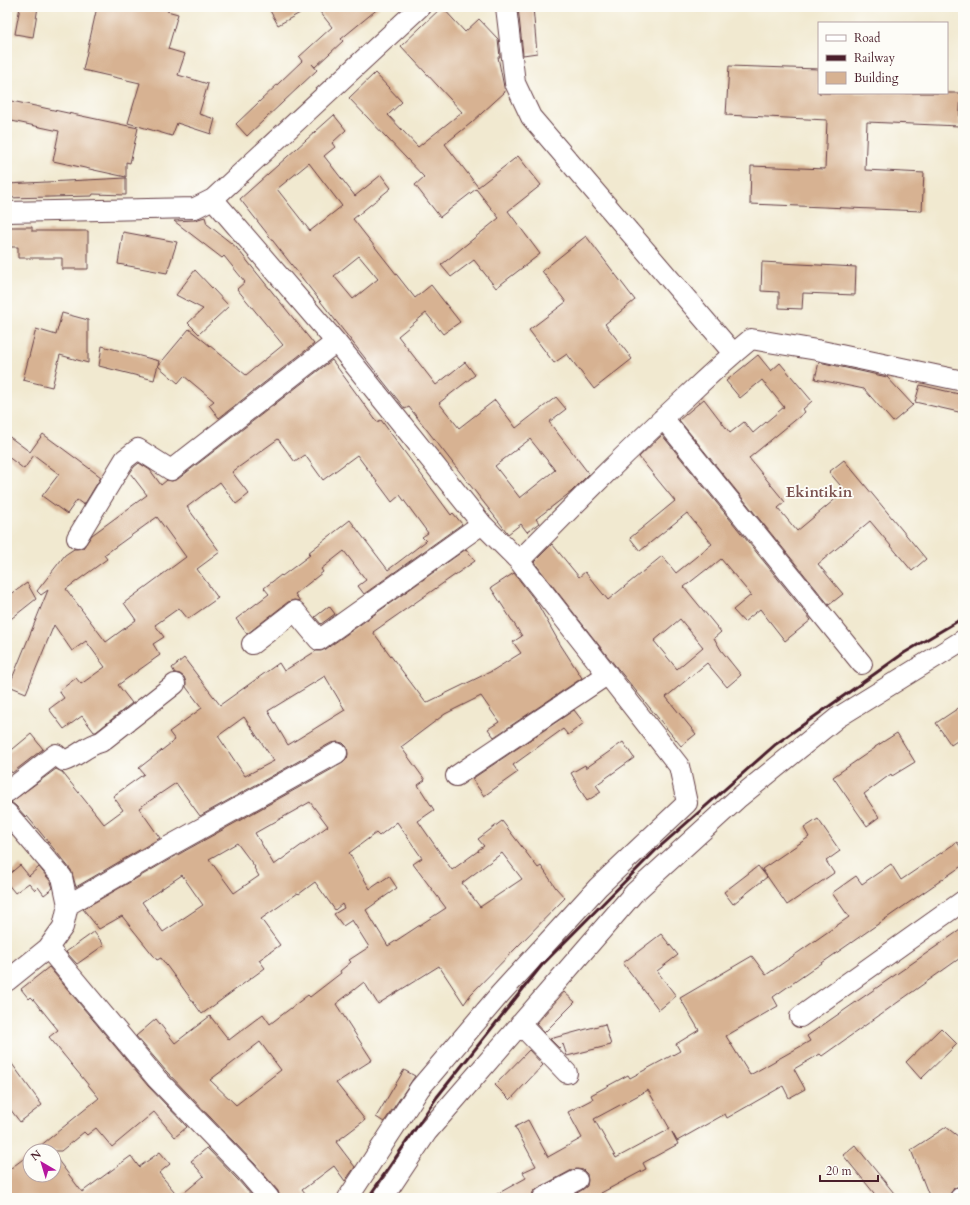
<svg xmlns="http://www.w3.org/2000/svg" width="970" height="1205" font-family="Cardo,serif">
	<rect width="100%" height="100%" fill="#fdfcf7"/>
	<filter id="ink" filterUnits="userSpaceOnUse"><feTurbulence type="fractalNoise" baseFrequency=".025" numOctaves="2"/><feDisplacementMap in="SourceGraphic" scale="8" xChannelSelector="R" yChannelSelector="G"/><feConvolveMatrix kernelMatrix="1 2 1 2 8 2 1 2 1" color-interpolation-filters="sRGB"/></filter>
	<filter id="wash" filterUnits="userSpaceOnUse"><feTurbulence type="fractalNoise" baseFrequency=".012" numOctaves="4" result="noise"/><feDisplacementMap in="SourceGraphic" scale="16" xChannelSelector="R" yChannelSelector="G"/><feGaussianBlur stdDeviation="0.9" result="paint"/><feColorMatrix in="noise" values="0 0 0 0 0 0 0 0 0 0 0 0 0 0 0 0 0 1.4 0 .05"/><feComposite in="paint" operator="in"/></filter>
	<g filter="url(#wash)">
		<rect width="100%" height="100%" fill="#f1e9d0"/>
		<g id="blocks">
			<!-- building -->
			<path fill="#d7b292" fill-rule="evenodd" d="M 20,7 L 38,7 L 33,37 L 15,34 Z
				M 97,7 L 168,7 L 167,11 L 178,14 L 168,49 L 185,54 L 178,75 L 208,84 L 199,114 L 215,119 L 211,134 L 177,123 L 172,136 L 128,123 L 140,83 L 83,70 Z
				M 268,7 L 311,7 L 278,25 Z
				M 316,7 L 380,7 L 341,39 L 343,41 L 315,67 L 312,64 L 317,70 L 247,136 L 236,124 L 302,61 L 299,57 L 332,27 Z
				M 442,7 L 465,32 L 479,19 L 498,39 L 500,57 L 498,57 L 505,92 L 471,123 L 445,144 L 478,187 L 518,156 L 541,185 L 508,211 L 540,254 L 496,288 L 474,260 L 451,277 L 441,265 L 499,218 L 476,189 L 440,217 L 415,185 L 424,177 L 349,98 L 375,73 L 402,102 L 388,115 L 418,147 L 462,112 L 401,46 Z
				M 518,7 L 533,7 L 537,53 L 523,55 Z
				M 729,66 L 819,69 L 819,93 L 961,93 L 959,126 L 867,122 L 865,170 L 924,173 L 922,211 L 750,204 L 751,166 L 825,169 L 827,120 L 726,115 Z
				M 7,100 L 138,128 L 130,163 L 126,162 L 126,177 L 53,161 L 59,131 L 7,120 Z
				M 334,115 L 346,130 L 332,143 L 335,147 L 324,156 L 355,196 L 381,175 L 391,188 L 353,219 L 415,298 L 431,285 L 460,322 L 443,334 L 426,313 L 398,336 L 436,385 L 465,362 L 475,375 L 439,403 L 459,428 L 495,400 L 516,428 L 556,397 L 566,409 L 549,422 L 589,474 L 571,492 L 536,519 L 539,523 L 527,532 L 521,524 L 508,534 L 506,531 L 409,407 L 405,409 L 240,199 ZM 309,163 L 342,206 L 310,231 L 277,189 ZM 359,256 L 378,279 L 353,299 L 334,276 ZM 530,439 L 555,470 L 520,498 L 495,466 Z
				M 126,178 L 126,195 L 93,194 L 92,196 L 7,198 L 7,184 Z
				M 205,217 L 207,224 L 236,247 L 314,344 L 219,418 L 209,405 L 214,401 L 184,376 L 178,383 L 158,366 L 189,329 L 246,375 L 283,345 L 237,289 L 245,282 L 224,256 L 222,258 L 174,221 L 195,220 Z
				M 7,227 L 32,227 L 32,231 L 88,231 L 88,269 L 62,269 L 62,258 L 18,258 L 18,247 L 7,247 Z
				M 123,232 L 177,242 L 167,273 L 118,264 Z
				M 586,236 L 635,300 L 605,324 L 632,359 L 594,389 L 567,354 L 554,363 L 529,330 L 566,302 L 542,271 Z
				M 762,262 L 856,267 L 855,295 L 803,293 L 802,309 L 779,308 L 779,292 L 761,291 Z
				M 195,270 L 229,306 L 199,334 L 188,323 L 203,309 L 176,295 Z
				M 62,313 L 88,320 L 88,363 L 60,355 L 52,387 L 23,380 L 36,329 L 56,335 Z
				M 102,346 L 159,361 L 154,380 L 99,366 Z
				M 758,355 L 771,371 L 780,363 L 812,401 L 803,409 L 805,412 L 749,458 L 785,502 L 778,508 L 797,531 L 845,491 L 829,472 L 844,460 L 926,559 L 912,571 L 870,521 L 818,564 L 843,594 L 829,605 L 679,420 L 704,399 L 730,433 L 744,422 L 753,433 L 784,407 L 762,380 L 740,398 L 726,381 Z
				M 332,360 L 377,422 L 381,420 L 451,515 L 453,513 L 462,524 L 364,594 L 358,586 L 366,580 L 344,551 L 321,569 L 323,572 L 295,594 L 300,601 L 294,600 L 288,602 L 247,634 L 236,619 L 269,594 L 264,588 L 281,575 L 282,576 L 310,555 L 308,553 L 350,520 L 388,570 L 426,541 L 422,537 L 428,533 L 400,495 L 392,502 L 357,455 L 323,480 L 305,455 L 295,462 L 278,439 L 232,472 L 249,494 L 236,504 L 220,482 L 187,507 L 220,552 L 197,569 L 218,598 L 188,619 L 179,608 L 155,625 L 164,637 L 153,644 L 160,655 L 118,685 L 132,703 L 96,732 L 94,732 L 82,716 L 64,729 L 49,709 L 64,698 L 59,691 L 76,678 L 81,684 L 105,667 L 86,641 L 72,651 L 54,625 L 26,693 L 9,686 L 48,590 L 41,595 L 37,591 L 65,555 L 74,549 L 77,549 L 83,548 L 92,535 L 147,495 L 130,473 L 134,467 L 139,463 L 150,470 L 161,485 L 167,480 L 172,481 L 178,479 ZM 157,517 L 186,557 L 124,603 L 136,620 L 106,642 L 66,589 L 107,559 L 104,555 Z
				M 819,362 L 887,377 L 913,405 L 893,422 L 864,389 L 815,379 Z
				M 920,385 L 963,395 L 963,413 L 915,402 Z
				M 43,434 L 101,477 L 84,505 L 77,500 L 67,514 L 42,496 L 59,474 L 34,455 L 24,469 L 7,456 L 7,435 L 30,452 Z
				M 662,435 L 811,620 L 785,641 L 760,609 L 744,622 L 733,610 L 751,595 L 721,559 L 708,570 L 707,569 L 684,587 L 721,632 L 714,638 L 721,650 L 741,675 L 727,687 L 707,663 L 666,697 L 696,734 L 681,746 L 605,653 L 534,562 L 552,544 L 579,577 L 585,572 L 608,600 L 662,556 L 676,573 L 712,544 L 687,513 L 640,551 L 630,538 L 675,501 L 639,457 ZM 680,619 L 703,647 L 677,669 L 654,641 Z
				M 466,549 L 475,561 L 373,632 L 426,703 L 492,671 L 521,653 L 513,642 L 522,636 L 491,588 L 514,573 L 537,603 L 560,644 L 582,678 L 494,737 L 488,729 L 499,722 L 481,696 L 445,714 L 401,747 L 425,780 L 418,785 L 434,810 L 418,821 L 452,870 L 478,851 L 479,852 L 478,850 L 484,846 L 478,839 L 502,821 L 538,868 L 541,866 L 556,888 L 565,898 L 471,994 L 464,1004 L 439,966 L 378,1004 L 364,982 L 336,1004 L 372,1060 L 336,1083 L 365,1120 L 336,1142 L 355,1167 L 345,1181 L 334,1166 L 302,1190 L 308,1198 L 280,1198 L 278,1191 L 255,1164 L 166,1071 L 136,1036 L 156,1019 L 175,1043 L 210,1016 L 229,1040 L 263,1014 L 270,1024 L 308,995 L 310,997 L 341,973 L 340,971 L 351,962 L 349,960 L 369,947 L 352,920 L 343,926 L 334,914 L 344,908 L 342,904 L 335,910 L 315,882 L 299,894 L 298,893 L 261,919 L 280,945 L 259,960 L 265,968 L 202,1014 L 161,958 L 157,960 L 122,916 L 99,929 L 83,909 L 172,858 L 343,763 L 347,759 L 348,754 L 347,747 L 343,743 L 338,742 L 331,743 L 200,816 L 176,783 L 139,808 L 160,838 L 76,887 L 71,870 L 27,816 L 26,817 L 16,806 L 11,802 L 56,769 L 62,772 L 104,824 L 123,810 L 113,796 L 144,774 L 139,768 L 175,740 L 169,732 L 202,708 L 186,687 L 186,682 L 184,677 L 180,674 L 175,673 L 172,668 L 184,658 L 220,705 L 279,663 L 284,671 L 316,651 L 321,651 L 326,649 ZM 325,676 L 345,710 L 288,745 L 268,711 ZM 244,717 L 274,761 L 245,776 L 218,736 ZM 310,802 L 328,826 L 274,865 L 255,833 ZM 397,822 L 422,858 L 413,864 L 446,908 L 388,946 L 366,910 L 397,888 L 389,876 L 370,889 L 349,853 L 376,833 L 379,836 ZM 237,843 L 255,867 L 254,868 L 259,876 L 234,893 L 209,859 ZM 502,853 L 522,879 L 480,907 L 462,883 ZM 182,875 L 203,905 L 163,932 L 142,902 ZM 260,1042 L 281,1070 L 236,1105 L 210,1080 Z
				M 27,583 L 36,599 L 7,622 L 7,597 Z
				M 329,606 L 335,614 L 321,624 L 315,617 Z
				M 963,705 L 963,737 L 951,745 L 936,723 Z
				M 574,710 L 584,723 L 568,735 L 563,729 L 513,765 L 518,772 L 484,796 L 472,779 Z
				M 897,733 L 915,762 L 892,776 L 891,774 L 864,794 L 879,817 L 867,826 L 833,777 L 875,748 L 875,747 Z
				M 31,734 L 43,749 L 12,773 L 7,766 L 7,754 Z
				M 623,742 L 634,758 L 596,785 L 601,792 L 587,801 L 571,773 L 585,765 L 586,768 Z
				M 818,819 L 840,851 L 826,861 L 834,873 L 787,905 L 762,869 L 809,837 L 804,828 Z
				M 957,842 L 963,851 L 963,865 L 773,997 L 778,1006 L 726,1036 L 750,1075 L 810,1041 L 807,1036 L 963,928 L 963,956 L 822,1056 L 820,1054 L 794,1069 L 805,1089 L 789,1098 L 783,1086 L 727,1118 L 725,1114 L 677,1141 L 672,1132 L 678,1144 L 643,1163 L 646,1169 L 601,1193 L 604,1198 L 568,1198 L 582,1190 L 587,1186 L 588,1180 L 587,1174 L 583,1170 L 577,1169 L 572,1170 L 538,1188 L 533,1192 L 532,1198 L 490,1198 L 526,1178 L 523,1172 L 536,1166 L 515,1127 L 528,1120 L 548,1157 L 582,1138 L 568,1112 L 593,1099 L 591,1095 L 628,1075 L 630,1078 L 680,1051 L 676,1044 L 699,1030 L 680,998 L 752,956 L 766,975 L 849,917 L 832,893 L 856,876 L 862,884 L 891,864 L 901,880 ZM 648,1090 L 670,1129 L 616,1158 L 594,1119 Z
				M 20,865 L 29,876 L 39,867 L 51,882 L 53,888 L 44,895 L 38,887 L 35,890 L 29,883 L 15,893 L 7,883 L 7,876 Z
				M 758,866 L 767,877 L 733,904 L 724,892 Z
				M 94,932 L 104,945 L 77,964 L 66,952 Z
				M 661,934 L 678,955 L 657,971 L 676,996 L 659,1010 L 623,963 Z
				M 49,967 L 148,1086 L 187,1127 L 175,1137 L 154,1112 L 112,1147 L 96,1128 L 87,1135 L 84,1132 L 61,1151 L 34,1151 L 99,1098 L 49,1037 L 58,1030 L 33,999 L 31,997 L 29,999 L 21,989 Z
				M 564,992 L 575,1002 L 544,1033 L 536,1024 Z
				M 605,1024 L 611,1045 L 567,1056 L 563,1044 L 559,1048 L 550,1039 Z
				M 941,1028 L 957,1044 L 921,1079 L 906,1062 Z
				M 529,1050 L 543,1065 L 510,1100 L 495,1085 Z
				M 7,1057 L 42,1105 L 20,1122 L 7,1105 Z
				M 404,1070 L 415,1076 L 384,1122 L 376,1117 Z
				M 946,1127 L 963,1140 L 963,1185 L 954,1188 L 948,1198 L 930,1198 L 911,1150 Z
				M 855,1145 L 898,1198 L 878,1198 L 843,1155 Z
				M 207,1148 L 237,1179 L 254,1198 L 7,1198 L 7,1171 L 30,1154 L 30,1175 L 54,1175 L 54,1155 L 82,1192 L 131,1156 L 139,1167 L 160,1152 L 170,1164 L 159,1173 L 179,1197 L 204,1176 L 191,1161 Z"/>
		</g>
	</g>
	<g filter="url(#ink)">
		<use href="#blocks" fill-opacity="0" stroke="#633d44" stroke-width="1"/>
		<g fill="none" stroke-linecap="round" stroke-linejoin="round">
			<!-- minor casing -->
			<g stroke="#633d44" stroke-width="22">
				<path id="minor" d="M 506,7 L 515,83 L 531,117 L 733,353
					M 213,199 L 336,342 L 482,524 L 519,561 C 574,505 628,450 686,397 C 707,377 729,357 751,339 L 817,350 L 963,381
					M 7,212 L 195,208 L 213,199 L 420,7
					M 663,418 L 862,664
					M 77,538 L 125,459 L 138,449 L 171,470 L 336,342
					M 252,644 L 295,611 L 319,640 L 482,524
					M 456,776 L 608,674
					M 7,792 L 56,754 L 64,761 C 77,757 87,745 101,742 L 175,684
					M 7,813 L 62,877 L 68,905 L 63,927 L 48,948 L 7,981
					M 68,905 L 166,848 L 337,753
					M 48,948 L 157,1079 L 246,1171 L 269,1198
					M 800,1017 L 963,901
					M 520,1024 L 567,1073
					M 348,1198 L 420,1088 L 500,994 L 598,887 L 687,803 L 679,766 L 519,561
					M 383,1198 L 427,1132 L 634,893 L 737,799 L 837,718 L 963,640
					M 543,1198 L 577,1180
					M 960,1198 L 963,1196"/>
			</g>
			<!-- minor -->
			<use href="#minor" stroke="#fff" stroke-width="20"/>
			<!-- rail -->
			<path stroke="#4a1f2b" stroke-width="3" d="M 368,1198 L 437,1097 L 542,965 L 655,851 L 776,744 L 904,653 L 963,618"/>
		</g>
	</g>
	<g text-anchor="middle" stroke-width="3.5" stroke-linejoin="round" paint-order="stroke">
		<!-- quarter labels -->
		<g font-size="15" font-weight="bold" fill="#7b524f" stroke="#fdfcf7">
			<text x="819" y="497">Ekintikin</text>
		</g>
	</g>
	<!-- margin -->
	<rect width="970" height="1205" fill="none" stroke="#fdfcf7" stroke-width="24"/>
	<!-- legend -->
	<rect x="818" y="22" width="130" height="72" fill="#fdfcf7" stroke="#b5a4a5"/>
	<rect x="826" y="35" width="20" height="6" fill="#ffffff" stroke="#b5a4a5"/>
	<text x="854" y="42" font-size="12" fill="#4a1f2b">Road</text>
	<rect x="826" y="55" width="20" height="6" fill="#4a1f2b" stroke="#b5a4a5"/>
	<text x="854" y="62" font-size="12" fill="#4a1f2b">Railway</text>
	<rect x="826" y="72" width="20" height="12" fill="#d7b292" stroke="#b5a4a5"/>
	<text x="854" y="82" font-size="12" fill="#4a1f2b">Building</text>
	<!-- north arrow -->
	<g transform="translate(42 1163) rotate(322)"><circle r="19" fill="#fdfcf7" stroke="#b5a4a5"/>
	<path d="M0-3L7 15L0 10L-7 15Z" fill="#b5179e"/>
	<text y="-6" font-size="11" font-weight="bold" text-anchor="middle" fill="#4a1f2b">N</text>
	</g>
	<!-- scale -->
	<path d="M820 1175v6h58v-6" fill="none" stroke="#4a1f2b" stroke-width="2"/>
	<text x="826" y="1175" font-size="12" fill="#4a1f2b" stroke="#fdfcf7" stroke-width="3" paint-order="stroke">20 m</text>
</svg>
